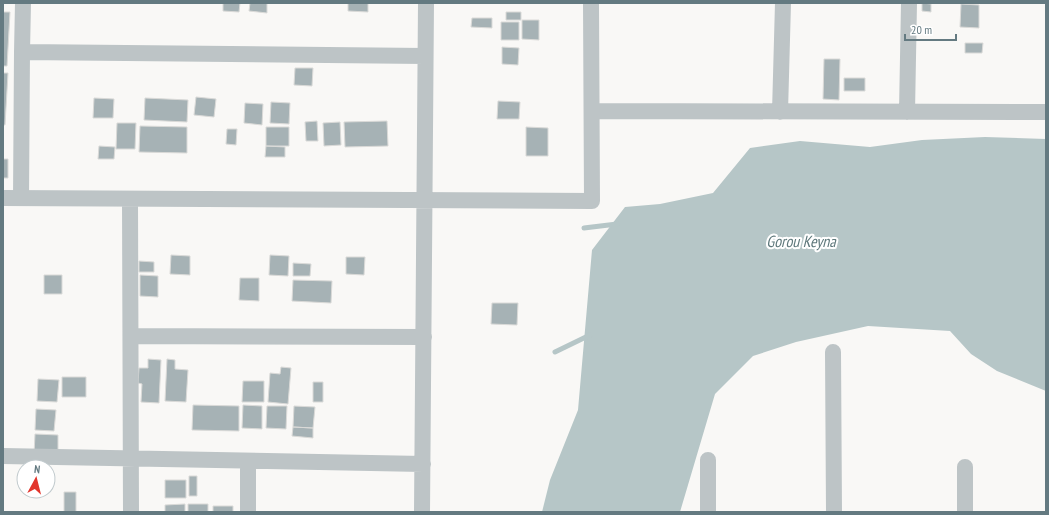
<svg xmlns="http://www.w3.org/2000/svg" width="1049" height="515" font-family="'PT Sans Narrow',sans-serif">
	<rect width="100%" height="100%" fill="#f9f8f6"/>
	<!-- water -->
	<path fill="#b6c6c7" d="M 985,137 L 1046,139 L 1046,391 L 997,371 L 971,354 L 950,331 L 868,326 L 796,342 L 753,356 L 715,394 L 680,512 L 542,512 L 550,480 L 578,410 L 592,250 L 625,207 L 660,204 L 713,193 L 750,148 L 800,141 L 870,147 L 922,140 Z"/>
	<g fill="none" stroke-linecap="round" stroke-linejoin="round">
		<!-- stream -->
		<path stroke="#b6c6c7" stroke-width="5" d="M 584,228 L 617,224
			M 555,352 L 590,335"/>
	</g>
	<!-- building -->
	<path fill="#a6b2b5" stroke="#dadad8" d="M 223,3 L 240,3 L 239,12 L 223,11 Z
		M 250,3 L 267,3 L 267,13 L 249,11 Z
		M 348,3 L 368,3 L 368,12 L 348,11 Z
		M 922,3 L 931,4 L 931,12 L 922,11 Z
		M 961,4 L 979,5 L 979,28 L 960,27 Z
		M 3,12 L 10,12 L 7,66 L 3,66 Z
		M 506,12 L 521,12 L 521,20 L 506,20 Z
		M 472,18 L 492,18 L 492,28 L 471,27 Z
		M 522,20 L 539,20 L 539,40 L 522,39 Z
		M 501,22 L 519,22 L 519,40 L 501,40 Z
		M 965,43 L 983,43 L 982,53 L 965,53 Z
		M 502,47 L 519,48 L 518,65 L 502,64 Z
		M 824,59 L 840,59 L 839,100 L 823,99 Z
		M 295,68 L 313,68 L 312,86 L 294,85 Z
		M 3,73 L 8,73 L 5,125 L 3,125 Z
		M 844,78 L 865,78 L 865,91 L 844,91 Z
		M 196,97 L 216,99 L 214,117 L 194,115 Z
		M 94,98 L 114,99 L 113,118 L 93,118 Z
		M 145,98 L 188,100 L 187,122 L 144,120 Z
		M 498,101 L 520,102 L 519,119 L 497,119 Z
		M 271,102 L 290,103 L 289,124 L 270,123 Z
		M 245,103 L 263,104 L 262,125 L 244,123 Z
		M 317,121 L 318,141 L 306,141 L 305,122 Z
		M 387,121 L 388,146 L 345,147 L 344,122 Z
		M 340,122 L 341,145 L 324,146 L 323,123 Z
		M 117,123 L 136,123 L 135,149 L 116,149 Z
		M 140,126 L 187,127 L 187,153 L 139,152 Z
		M 266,127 L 289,127 L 289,146 L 266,146 Z
		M 526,127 L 548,128 L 548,156 L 526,156 Z
		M 227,129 L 237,129 L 236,145 L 226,144 Z
		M 99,146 L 115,147 L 114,159 L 98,159 Z
		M 266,146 L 285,147 L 285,157 L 265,157 Z
		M 3,159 L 8,159 L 8,178 L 3,178 Z
		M 171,255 L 190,256 L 190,275 L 170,274 Z
		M 270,255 L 289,256 L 288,276 L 269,275 Z
		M 346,257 L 365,257 L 364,275 L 346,274 Z
		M 139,261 L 154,262 L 154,272 L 139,272 Z
		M 293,263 L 311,264 L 310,276 L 293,276 Z
		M 44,275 L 62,275 L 62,294 L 44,294 Z
		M 140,275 L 158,276 L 158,297 L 140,296 Z
		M 240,278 L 259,278 L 259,301 L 239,300 Z
		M 293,280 L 332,281 L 331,303 L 292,301 Z
		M 492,303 L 518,303 L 517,325 L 491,324 Z
		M 148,359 L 161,360 L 159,403 L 141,402 L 142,384 L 138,383 L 139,368 L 148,368 Z
		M 167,359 L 175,360 L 175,369 L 188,370 L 186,402 L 165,401 Z
		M 281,367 L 291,368 L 288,404 L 268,402 L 270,373 L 280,374 Z
		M 62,377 L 86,377 L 86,397 L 62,397 Z
		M 38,379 L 59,380 L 57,402 L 37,401 Z
		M 243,381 L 264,381 L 264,402 L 242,402 Z
		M 313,382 L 323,382 L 323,402 L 313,402 Z
		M 193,405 L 239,406 L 239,431 L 192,430 Z
		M 243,405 L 262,406 L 262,429 L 242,428 Z
		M 267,406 L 287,406 L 286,429 L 266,428 Z
		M 294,406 L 315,407 L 313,428 L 293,427 Z
		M 36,409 L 56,410 L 54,431 L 35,430 Z
		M 293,427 L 313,428 L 313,438 L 292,436 Z
		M 35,434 L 58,435 L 58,456 L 34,455 Z
		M 189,476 L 197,476 L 197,496 L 189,496 Z
		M 165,480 L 186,480 L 186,498 L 165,498 Z
		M 64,492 L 76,492 L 76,512 L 64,512 Z
		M 185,504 L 185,512 L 165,512 L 165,505 Z
		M 188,504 L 208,504 L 208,512 L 188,512 Z
		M 213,506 L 233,506 L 233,512 L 213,512 Z"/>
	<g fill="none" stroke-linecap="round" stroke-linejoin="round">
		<!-- minor -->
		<path stroke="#bdc4c6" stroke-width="16" d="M 22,52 L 425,56
			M 592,111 L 1046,112
			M 780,112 L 783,3
			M 907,112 L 909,3
			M 3,198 L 592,201 L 591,3
			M 21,198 L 22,52 L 23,3
			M 130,199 L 131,512
			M 131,336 L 424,337
			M 833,352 L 834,512
			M 3,456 L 423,464
			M 708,460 L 708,512
			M 248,512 L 248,461
			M 422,512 L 426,3
			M 965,512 L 965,467"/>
	</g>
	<g text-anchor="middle" stroke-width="4" stroke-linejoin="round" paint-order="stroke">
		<!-- water labels -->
		<g font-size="16" font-style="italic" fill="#5e787b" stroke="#fff">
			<text x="801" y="247">Gorou Keyna</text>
		</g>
	</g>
	<!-- border -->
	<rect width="1049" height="515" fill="none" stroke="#647a81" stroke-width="8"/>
	<!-- north arrow -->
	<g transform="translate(36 479) rotate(7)"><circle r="19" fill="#ffffff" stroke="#c1cacd"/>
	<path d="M0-3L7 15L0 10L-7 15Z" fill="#e2352c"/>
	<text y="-6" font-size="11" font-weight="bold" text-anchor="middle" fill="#647a81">N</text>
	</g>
	<!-- scale -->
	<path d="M905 34v6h51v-6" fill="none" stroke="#647a81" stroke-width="2"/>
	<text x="911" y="34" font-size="12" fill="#647a81" stroke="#ffffff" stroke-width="3" paint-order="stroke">20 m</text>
</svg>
